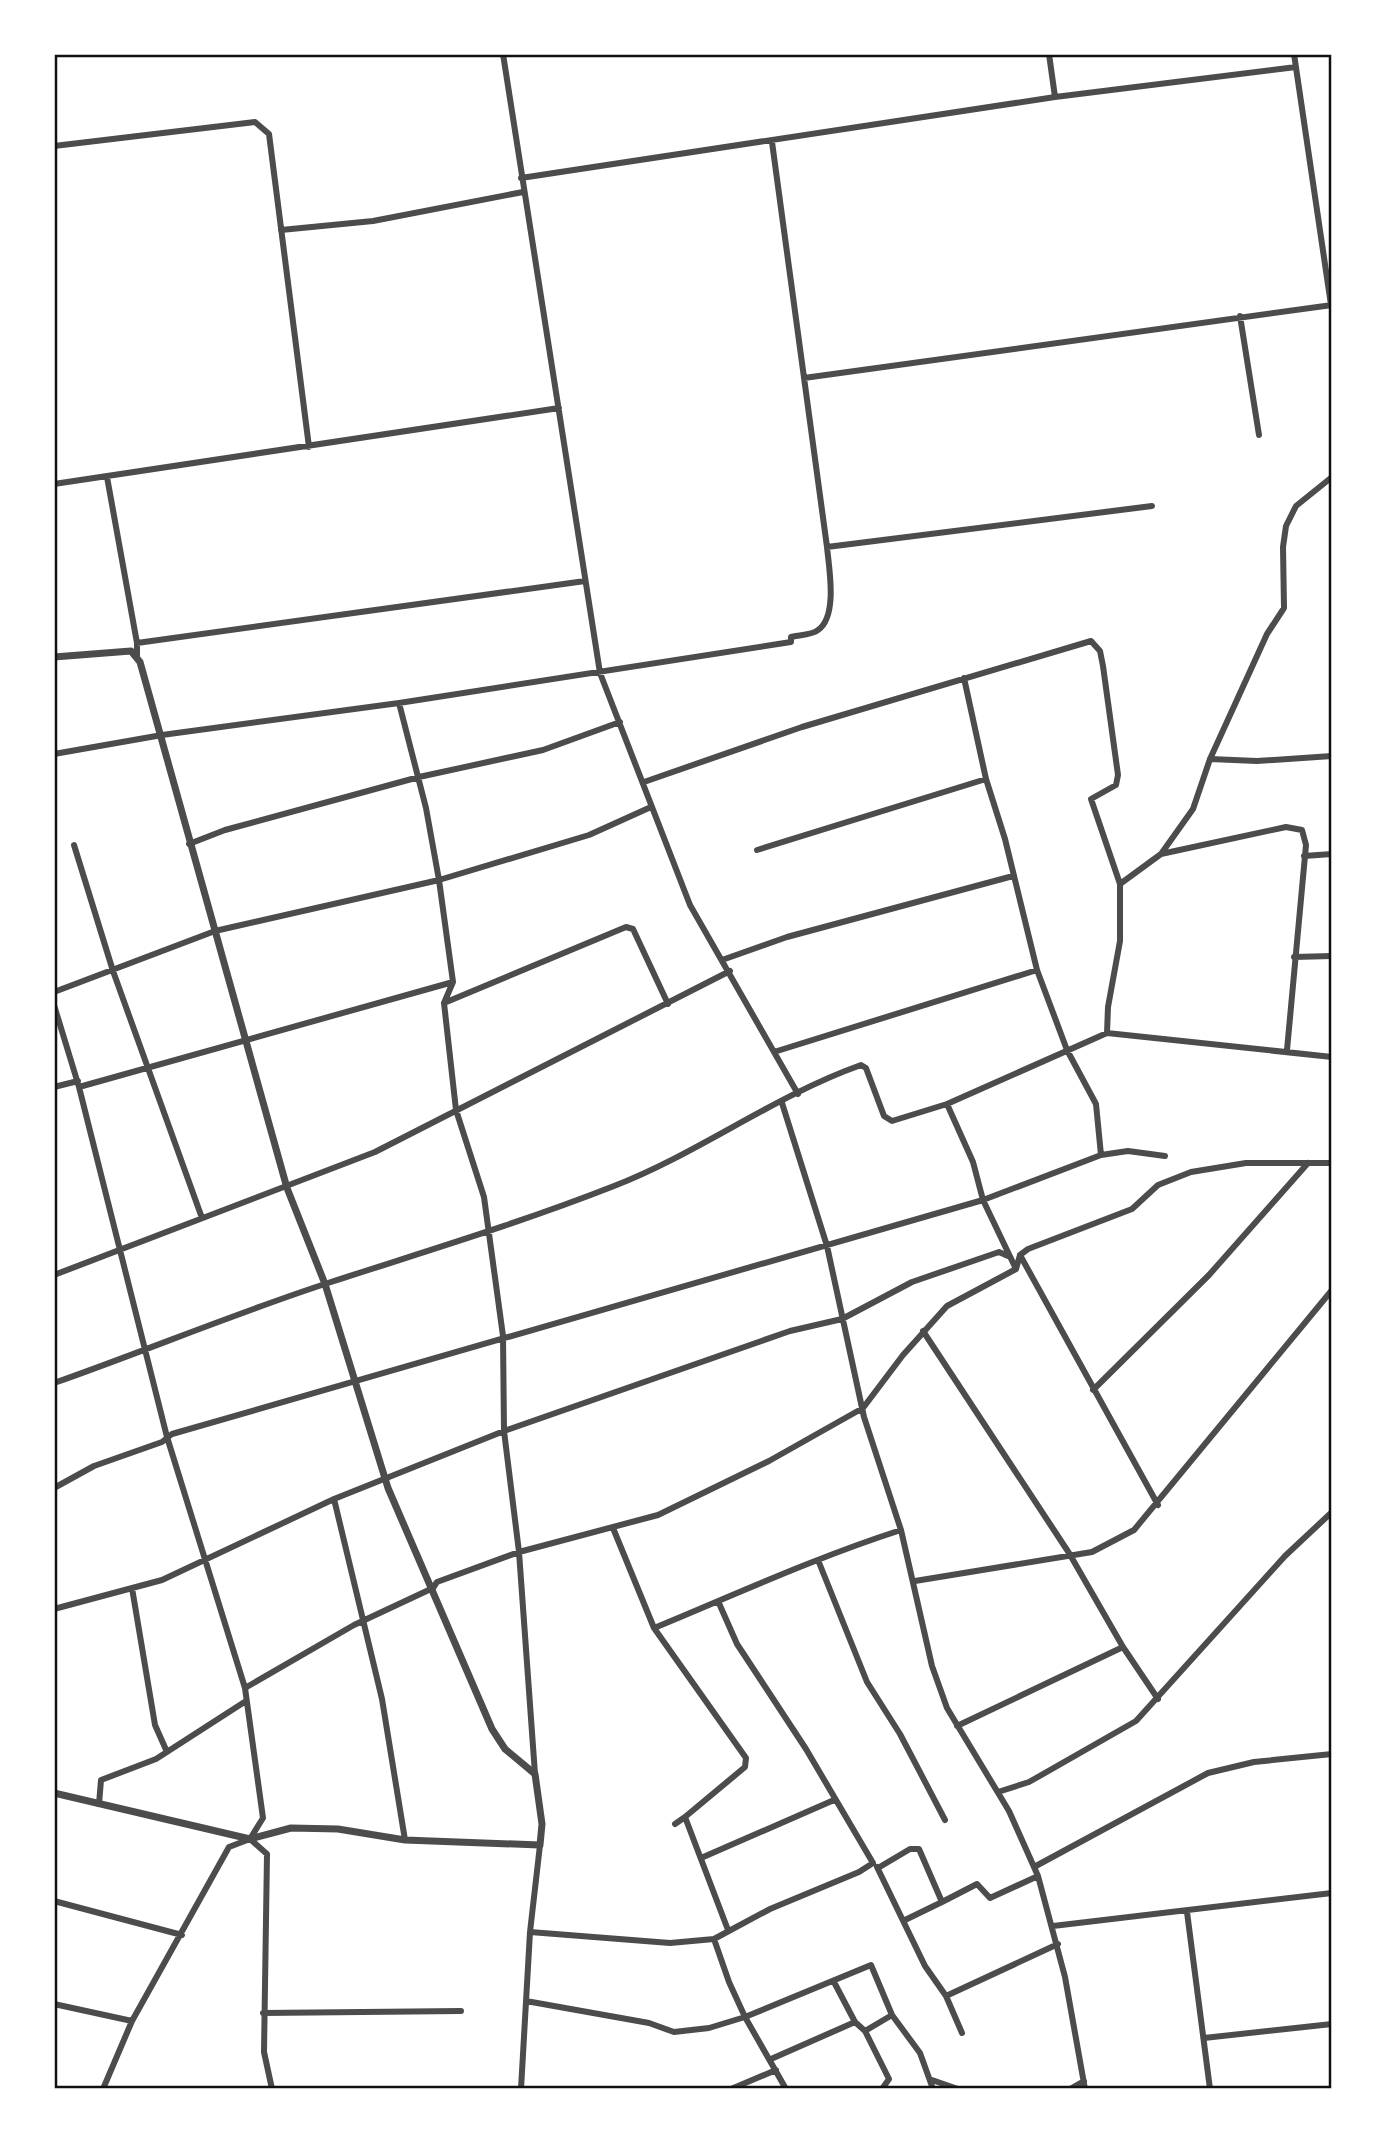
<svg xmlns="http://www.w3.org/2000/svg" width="1386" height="2143" font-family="'Nunito Sans',sans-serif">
	<rect width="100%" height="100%" fill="#fff"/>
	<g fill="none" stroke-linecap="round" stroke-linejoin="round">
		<!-- minor -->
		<path stroke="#4c4c4c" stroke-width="6" d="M 503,54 L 600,673 L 690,905 L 798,1094
			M 1049,54 L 1055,97
			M 1294,54 L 1331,305
			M 54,146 L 255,122 L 269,134 L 309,447
			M 521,178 L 1055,97 L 1296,67
			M 281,230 L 373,221 L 523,192
			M 1240,316 L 1259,435
			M 804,378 L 1332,305
			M 107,477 L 137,643 L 137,655
			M 54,484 L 559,408
			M 827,547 L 1152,506
			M 137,643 L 585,581
			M 964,678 L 986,779 L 1005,839 L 1037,970 L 1067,1050 L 1096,1104 L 1101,1155 L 1128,1151 L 1165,1156
			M 399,703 L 426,808 L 439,880 L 453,982 L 444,1003 L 456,1110 L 484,1197 L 503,1336 L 504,1431 L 519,1552 L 535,1774
			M 54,754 L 162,735 L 399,703 L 791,642 L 791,637 C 799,635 812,635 818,630 C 838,616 829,568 827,547 L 772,142
			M 1210,759 L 1257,761 L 1332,756
			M 644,782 L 802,727 L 1091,641 L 1100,651 L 1103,666 L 1118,775 L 1116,785 L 1091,799 L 1120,884
			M 189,844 L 225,830 L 419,777 L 543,750 L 620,722
			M 74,845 L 113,971 L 202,1218
			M 757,850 L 986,779
			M 1161,854 L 1286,827 L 1302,830 L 1306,845 L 1287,1050
			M 1304,856 L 1332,854
			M 1294,957 L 1332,956
			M 722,960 L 787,937 L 1013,876
			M 54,992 L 215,931 L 439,880 L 589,835 L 651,807
			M 444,1003 L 626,927 L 633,929 L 668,1004
			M 54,1005 L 79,1087 L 167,1437 L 245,1688 L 263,1818 L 250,1839 L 229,1847 L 132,2021 L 103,2089
			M 1107,1033 L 1108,1007 L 1120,941 L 1120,884 L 1161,854 L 1193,809 L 1210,759 L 1267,634 L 1284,608 L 1283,547 L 1286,526 L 1296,506 L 1332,477
			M 774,1052 L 1037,970
			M 54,1087 L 78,1081
			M 79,1087 L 453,982
			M 782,1103 L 827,1246 L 864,1417 L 901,1530 L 932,1666 L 947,1708 L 1009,1811 L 1038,1876 L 1065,1977 L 1085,2089
			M 947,1104 L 973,1162 L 983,1200 L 1016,1269
			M 1020,1255 L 1158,1505
			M 54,1275 L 375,1152 L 730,971
			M 923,1331 L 1069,1553 L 1123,1647 L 1158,1699
			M 54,1383 C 145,1351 236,1313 328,1283 C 423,1252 520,1223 614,1186 C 699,1153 774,1096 861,1065 L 866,1068 L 884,1116 L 892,1121 L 947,1104 L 1107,1033 L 1332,1057
			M 1093,1390 L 1209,1275 L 1308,1163
			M 54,1488 L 94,1466 L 162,1442 L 172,1434 L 983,1200 L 1101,1155
			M 334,1499 L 382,1699 L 405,1840
			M 613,1528 L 654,1628 L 746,1758 L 745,1767 L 685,1817
			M 818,1560 L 867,1682 L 900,1734 L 945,1820
			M 915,1581 L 1092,1552 L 1134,1530 L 1332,1290
			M 132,1588 L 155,1725 L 167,1752
			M 54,1609 L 162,1580 L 334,1499 L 504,1431 L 790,1331 L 842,1319 L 912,1282 L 999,1252 L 1008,1256
			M 654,1628 C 736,1594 817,1557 901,1530
			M 245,1688 L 354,1625 L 433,1588 L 437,1582 L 519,1552 L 658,1515 L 769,1461 L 863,1408 L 903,1355 L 947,1306 L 1016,1269 L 1020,1255 L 1028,1249 L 1132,1209 L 1158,1185 L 1191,1172 L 1246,1163 L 1332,1163
			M 957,1726 L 1123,1647
			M 998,1792 L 1029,1782 L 1136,1721 L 1285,1556 L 1332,1512
			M 99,1804 L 101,1780 L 156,1759 L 246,1701
			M 675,1824 L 685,1817 L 728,1930
			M 250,1839 L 267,1854 L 264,2052 L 272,2089
			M 701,1858 L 834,1800
			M 877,1867 L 925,1966 L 946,1996 L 962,2033
			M 1034,1867 L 1208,1773 L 1254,1762 L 1332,1754
			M 878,1868 L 910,1849 L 919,1849 L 942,1902 L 977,1884 L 990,1898 L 1038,1876
			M 54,1901 L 182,1935
			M 1187,1912 L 1210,2089
			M 905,1920 L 942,1902
			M 1053,1926 L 1332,1893
			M 530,1932 L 670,1943 L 714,1939 L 770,1909 L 859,1872 L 873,1863 L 806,1749 L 737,1644 L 718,1601
			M 714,1939 L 729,1982 L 745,2017 L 786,2089
			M 946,1996 L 1058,1944
			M 526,2001 L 649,2023 L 674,2032 L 709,2028 L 745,2017 L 871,1965 L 892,2015 L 920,2053 L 933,2089
			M 54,2004 L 132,2021
			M 263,2013 L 461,2011
			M 855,2022 L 865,2031 L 892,2015
			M 865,2031 L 889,2079 L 882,2089
			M 1204,2038 L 1332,2024
			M 771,2059 L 855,2022 L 834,1982
			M 932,2080 L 958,2089
			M 521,2089 L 530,1932 L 540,1845
			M 731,2089 L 776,2070
			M 1070,2089 L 1084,2081"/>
		<!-- tertiary -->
		<path stroke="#4c4c4c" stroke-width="7" d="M 54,657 L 131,651 L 140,662 L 287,1188 L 325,1284 L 388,1488 L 492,1729 L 505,1749 L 535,1774 L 542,1824 L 540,1845 L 405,1840 L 338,1829 L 291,1828 L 250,1839 L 54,1793"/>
	</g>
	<!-- border -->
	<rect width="1386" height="2143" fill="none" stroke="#ffffff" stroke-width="112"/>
	<rect x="56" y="56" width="1274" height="2031" fill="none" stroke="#111" stroke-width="2.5"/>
</svg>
